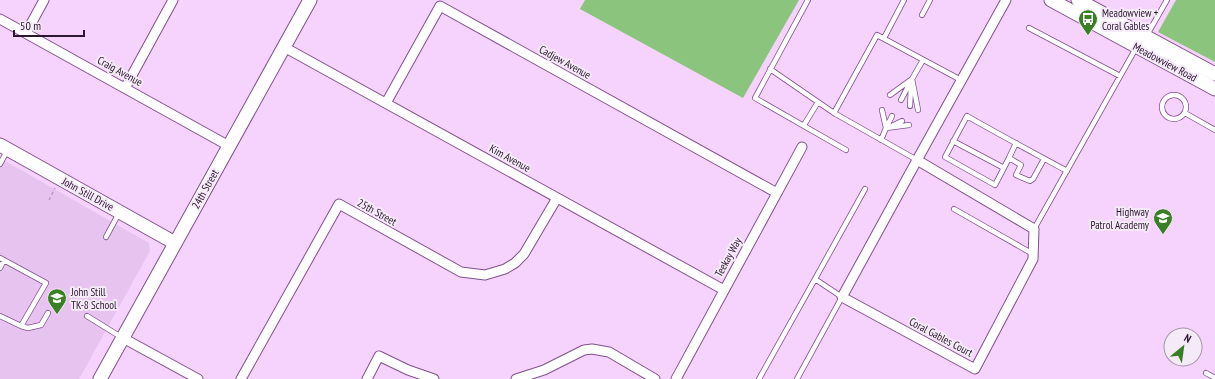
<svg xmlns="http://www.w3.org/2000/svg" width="1215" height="379" font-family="'PT Sans Narrow',sans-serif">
	<rect width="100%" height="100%" fill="#f5d3fd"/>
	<!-- built -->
	<path fill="#e7c4f0" d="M 0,158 L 149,243 L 150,251 L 79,379 L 0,379 Z"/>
	<!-- green -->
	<path fill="#8bc57d" d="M 585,0 L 799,0 L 743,98 L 580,9 Z
		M 1176,0 L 1215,0 L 1215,62 L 1158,32 Z"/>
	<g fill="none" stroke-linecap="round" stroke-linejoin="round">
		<!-- lane casing -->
		<g stroke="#81508e" stroke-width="6">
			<path id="lane" d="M 808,0 L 755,98 L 846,150
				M 922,15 L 930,0
				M 1029,28 L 1120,76
				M 1147,35 L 1167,0
				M 884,38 L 904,0
				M 770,69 L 818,102 L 804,125
				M 912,79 L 918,110
				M 890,95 L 912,79 L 923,60
				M1162 107a12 12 0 1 1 24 0a12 12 0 1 1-24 0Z
				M 901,100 L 911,81
				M 818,102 L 834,113 L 917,160
				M 910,106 L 911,87
				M 834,113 L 877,35 L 961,80
				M 1185,113 L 1215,130
				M 892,126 L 902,121
				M 886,128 L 909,125
				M 886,128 L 892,116
				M 881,140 L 886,128 L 882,110
				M 953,141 L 1004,168
				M 1009,158 L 1016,143
				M 1044,159 L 1033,179 L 1030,181 L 1016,175 L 1021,165 L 1009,158 L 995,185 L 945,157 L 967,116 C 1000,135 1034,153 1067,171
				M 0,164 L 7,151
				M 954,209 L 1033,254
				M 1034,229 L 1136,48
				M 106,237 L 119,213
				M 0,258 L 46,283 L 21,326 L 0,316
				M 0,268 L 4,260
				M 815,279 L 865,189
				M 87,316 L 121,337
				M 21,326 L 28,328 L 41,325 L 48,313
				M 1206,373 L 1215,378
				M 759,379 L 815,279 L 842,297 L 797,379"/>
		</g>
		<!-- street casing -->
		<g stroke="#81508e" stroke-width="11">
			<path id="street" d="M 0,19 L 229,146
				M 26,33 L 44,0
				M 284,47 L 724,290
				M 125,88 L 173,0
				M 386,103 L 440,6 L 777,193
				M 917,160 L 1034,229 L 1033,259 L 975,369 L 842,297 L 916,162 L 917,160 L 1006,0
				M 123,338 L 198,379
				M 241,379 L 339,204 L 461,272 L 485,275 L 505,269 L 515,263 L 524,254 L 557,198
				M 367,379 L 379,356 L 408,370 L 434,379
				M 516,379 L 544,370 L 584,350 L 592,349 L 609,352 L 655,379
				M 676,379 L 802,147"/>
		</g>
		<!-- secondary casing -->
		<g stroke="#81508e" stroke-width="15">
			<path id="secondary" d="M 1051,0 L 1215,89
				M 1078,0 L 1215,74
				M 0,145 L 175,243
				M 100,379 L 310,0"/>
		</g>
		<!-- path -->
		<path stroke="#b89abf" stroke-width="1.5" stroke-dasharray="3 3" stroke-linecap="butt" d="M 49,200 L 55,188"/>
		<!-- lane -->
		<use href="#lane" stroke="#fff" stroke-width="4.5"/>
		<!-- street -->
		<use href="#street" stroke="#fff" stroke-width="9"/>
		<!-- secondary -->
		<use href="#secondary" stroke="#fff" stroke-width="13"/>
	</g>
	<!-- icons -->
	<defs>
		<g id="bus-pin" transform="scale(1)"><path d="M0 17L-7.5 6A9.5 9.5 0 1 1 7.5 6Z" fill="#397f24" stroke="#f5eaf7"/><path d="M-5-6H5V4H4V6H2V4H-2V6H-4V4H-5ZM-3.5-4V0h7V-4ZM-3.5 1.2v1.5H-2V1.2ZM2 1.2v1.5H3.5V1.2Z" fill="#fff"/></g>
		<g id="university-pin" transform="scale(1)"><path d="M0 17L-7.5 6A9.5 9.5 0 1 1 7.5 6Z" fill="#397f24" stroke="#f5eaf7"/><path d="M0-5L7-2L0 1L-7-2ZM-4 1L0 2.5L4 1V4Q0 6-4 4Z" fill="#fff"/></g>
		<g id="school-pin" transform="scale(1)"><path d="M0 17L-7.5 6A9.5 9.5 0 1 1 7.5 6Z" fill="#397f24" stroke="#f5eaf7"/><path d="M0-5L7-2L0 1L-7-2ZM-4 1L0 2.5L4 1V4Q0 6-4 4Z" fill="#fff"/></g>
	</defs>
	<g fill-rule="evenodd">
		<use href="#bus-pin" x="1088" y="19"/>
		<use href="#university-pin" x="1163" y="218"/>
		<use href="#school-pin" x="57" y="298"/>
	</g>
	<g text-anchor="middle" stroke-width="4" stroke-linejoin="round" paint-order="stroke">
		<!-- poi labels -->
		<g font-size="11" fill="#2c1731" stroke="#f5eaf7" text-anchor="start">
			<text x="1102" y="17">Meadowview +<tspan x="1102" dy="13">Coral Gables</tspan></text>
			<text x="1149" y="216" text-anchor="end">Highway<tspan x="1149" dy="13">Patrol Academy</tspan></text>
			<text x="71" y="296">John Still<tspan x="71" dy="13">TK-8 School</tspan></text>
		</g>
		<!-- street labels -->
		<g font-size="11" fill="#2c1731" stroke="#f5eaf7">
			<text transform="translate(565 62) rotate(29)" y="4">Cadjew Avenue</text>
			<text transform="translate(1165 62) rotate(28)" y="4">Meadowview Road</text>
			<text transform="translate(120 71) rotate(29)" y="4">Craig Avenue</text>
			<text transform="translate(510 158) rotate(29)" y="4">Kim Avenue</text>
			<text transform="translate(205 189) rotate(-61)" y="4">24th Street</text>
			<text transform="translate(88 194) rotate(29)" y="4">John Still Drive</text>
			<text transform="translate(377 212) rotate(29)" y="4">25th Street</text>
			<text transform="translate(728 257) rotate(-61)" y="4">Teekay Way</text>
			<text transform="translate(941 337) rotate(28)" y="4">Coral Gables Court</text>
		</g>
	</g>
	<!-- north arrow -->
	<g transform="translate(1183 347) rotate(29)"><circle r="19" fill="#f5eaf7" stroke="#a596a8"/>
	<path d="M0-3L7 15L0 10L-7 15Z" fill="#397f24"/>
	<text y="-6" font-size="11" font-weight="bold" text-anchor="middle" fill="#2c1731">N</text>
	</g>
	<!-- scale -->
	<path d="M14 30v6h70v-6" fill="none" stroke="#2c1731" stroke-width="2"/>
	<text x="20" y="30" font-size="12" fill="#2c1731" stroke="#f5eaf7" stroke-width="3" paint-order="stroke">50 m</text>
</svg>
